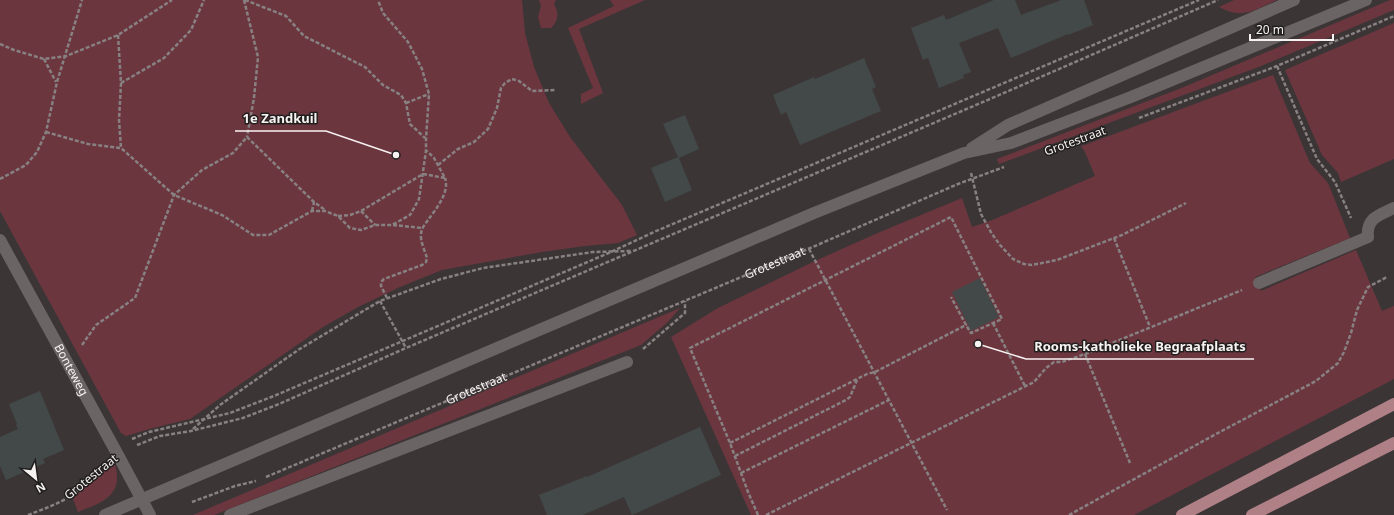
<svg xmlns="http://www.w3.org/2000/svg" width="1394" height="515" font-family="'Noto Sans',sans-serif">
	<rect width="100%" height="100%" fill="#3c3536"/>
	<!-- green -->
	<path fill="#6c363f" d="M 0,0 L 522,0 L 525,33 L 534,67 L 549,103 L 570,137 L 622,205 L 637,235 L 618,243 L 585,246 L 542,252 L 442,270 L 400,287 L 358,307 L 323,327 L 190,419 L 153,428 L 126,436 L 121,433 L 0,211 Z
		M 539,0 L 556,0 L 554,4 C 559,13 559,20 551,28 L 541,28 L 538,17 L 541,6 Z
		M 610,0 L 645,0 L 579,29 L 603,93 L 581,104 L 581,94 L 593,88 L 568,28 L 614,6 Z
		M 1234,0 L 1277,0 C 1255,10 1243,20 1219,7 Z
		M 1390,0 L 1394,0 L 1394,10 L 1261,66 L 999,164 L 997,159 L 1184,87 Z
		M 1394,23 L 1394,159 L 1341,182 L 1338,173 L 1322,155 L 1285,70 Z
		M 1273,75 L 1310,163 L 1328,183 L 1350,238 L 1255,277 L 1261,291 L 1356,250 L 1382,311 L 1394,306 L 1394,379 L 1134,515 L 751,515 L 671,337 L 718,308 L 815,261 L 880,232 L 962,198 L 972,227 L 990,221 L 1095,176 L 1085,152 L 1080,145 L 1082,146 Z
		M 680,308 L 668,322 L 641,345 L 214,515 L 193,515 Z
		M 112,464 L 114,464 C 117,468 117,474 117,479 C 116,500 94,505 78,512 L 73,499 L 92,478 Z"/>
	<!-- building -->
	<path fill="#424948" d="M 994,0 L 1015,0 L 1021,15 L 1061,0 L 1084,0 L 1093,25 L 1068,35 L 1068,34 L 1011,58 L 998,28 L 959,43 L 971,72 L 963,75 L 964,78 L 939,88 L 928,58 L 923,60 L 911,28 L 944,15 L 946,20 Z
		M 864,58 L 876,87 L 872,89 L 881,111 L 800,145 L 786,112 L 781,115 L 773,95 L 814,77 L 815,79 Z
		M 685,115 L 699,149 L 679,158 L 692,190 L 665,202 L 651,168 L 678,157 L 663,124 Z
		M 980,278 L 999,317 L 971,331 L 952,292 Z
		M 40,391 L 64,450 L 43,459 L 45,463 L 6,480 L 0,466 L 0,437 L 18,429 L 16,425 L 17,424 L 9,404 Z
		M 700,427 L 721,475 L 632,515 L 624,497 L 583,515 L 547,515 L 539,495 L 587,476 L 587,477 Z"/>
	<g fill="none" stroke-linecap="round" stroke-linejoin="round">
		<!-- path -->
		<g stroke="#888182" stroke-width="2.5" stroke-dasharray="4 2" stroke-linecap="butt">
			<path d="M 244,0 L 258,57 L 254,98 L 247,137"/>
			<path d="M 245,0 L 286,16 L 304,36 L 365,67 L 383,85 L 401,95 L 406,103 L 410,124 L 425,138"/>
			<path d="M 118,35 L 121,83 L 119,120 L 121,148"/>
			<path d="M 0,44 L 14,50 L 44,59 L 66,56 L 118,35 L 172,0"/>
			<path d="M 44,59 L 56,82"/>
			<path d="M 1277,66 L 1317,159 L 1335,182 L 1351,218"/>
			<path d="M 121,83 L 164,58 L 191,30 L 204,0"/>
			<path d="M 406,103 L 429,94"/>
			<path d="M 1139,118 L 1277,66 L 1394,16"/>
			<path d="M 46,132 L 88,144 L 121,148 L 174,195 L 222,215 L 253,235 L 269,235 L 312,211 L 325,211 L 338,216 L 350,228 L 361,230 L 375,225 L 392,225 L 410,215 L 419,199 L 426,151 L 426,139 L 429,94 L 422,69 L 408,42 L 383,13 L 378,0"/>
			<path d="M 438,165 L 458,149 L 474,142 L 488,129 L 497,108 L 501,88 L 505,83 L 512,79 L 519,81 L 532,91 L 556,90"/>
			<path d="M 971,173 L 981,214 L 992,234 L 1000,245 L 1013,259 L 1024,264 L 1032,265 L 1057,260 L 1122,235 L 1186,203"/>
			<path d="M 0,179 L 26,165 L 37,152 L 46,132 L 57,82 L 82,0"/>
			<path d="M 312,211 L 314,202"/>
			<path d="M 361,211 L 375,225"/>
			<path d="M 338,216 L 350,215 L 361,211 L 423,174 L 445,178 L 434,158 L 427,151"/>
			<path d="M 393,225 L 422,228"/>
			<path d="M 1114,238 L 1150,327"/>
			<path d="M 809,249 L 947,510"/>
			<path d="M 387,298 L 381,286 L 381,282 L 384,279 L 422,265 L 426,262 L 427,258 C 425,251 420,241 421,234 C 421,229 425,224 428,220 C 436,209 450,192 445,178"/>
			<path d="M 380,301 L 406,348"/>
			<path d="M 993,323 L 1025,386"/>
			<path d="M 82,345 L 96,325 L 135,298 L 174,195 L 202,170 L 233,153 L 247,137 L 314,202 L 325,210"/>
			<path d="M 643,349 L 685,313 L 685,301"/>
			<path d="M 1085,354 L 1130,463"/>
			<path d="M 193,429 L 220,405 L 298,350 L 380,301 L 441,279 L 483,268 L 593,252 L 631,251"/>
			<path d="M 132,439 L 149,432 L 230,413 L 274,396 L 611,252 L 654,232 L 1199,0"/>
			<path d="M 730,443 L 867,374 L 875,372 L 966,325 L 951,297"/>
			<path d="M 137,445 L 160,436 L 191,431 L 243,418 L 279,404 L 406,348 L 990,99 L 1218,0"/>
			<path d="M 735,456 L 846,400 L 850,397 L 857,380"/>
			<path d="M 741,473 L 889,400"/>
			<path id="s1" d="M 266,477 L 808,249 L 958,184 L 1004,167"/>
			<path d="M 192,502 L 235,486 L 256,481"/>
			<path d="M 28,515 C 43,509 59,504 72,495 C 83,487 90,474 102,466"/>
			<path d="M 758,515 L 748,492 L 730,443 L 690,348 L 951,217 L 1002,319 L 971,333 L 966,325"/>
			<path d="M 766,515 L 1034,382 L 1046,368 L 1054,362 L 1062,362 L 1085,354 L 1242,290"/>
			<path d="M 1069,515 L 1216,434 L 1316,381 L 1338,363 L 1344,352 L 1351,333 L 1357,310 L 1368,287 L 1387,277"/>
		</g>
		<!-- service -->
		<path stroke="#6b6465" stroke-width="12" d="M 1259,283 L 1368,237 C 1366,218 1379,215 1394,208"/>
		<!-- minor -->
		<g stroke="#6b6465" stroke-width="12">
			<path id="s2" d="M 0,240 L 118,455 L 150,515"/>
			<path d="M 230,515 L 627,362"/>
		</g>
		<!-- tertiary -->
		<path stroke="#6b6465" stroke-width="12" d="M 972,148 L 1008,125 L 1294,0
			M 105,515 L 814,213 L 964,153 L 1011,143 L 1131,97 L 1366,0"/>
		<!-- primary -->
		<path stroke="#b08087" stroke-width="12" d="M 1182,515 L 1394,404
			M 1252,515 L 1394,443"/>
	</g>
	<g text-anchor="middle" stroke-width="3" stroke-linejoin="round" paint-order="stroke">
		<!-- street labels -->
		<g font-size="12" fill="#f7f2f2" stroke="#211e1e">
			<text transform="translate(1075 141) rotate(-20)" y="4">Grotestraat</text>
			<text dy="4" stroke="none"><textPath href="#s1" startOffset="552">Grotestraat</textPath></text>
			<text dy="4" stroke="none"><textPath href="#s2" startOffset="148">Bonteweg</textPath></text>
			<text dy="4" stroke="none"><textPath href="#s1" startOffset="228">Grotestraat</textPath></text>
			<text transform="translate(91 477) rotate(-39)" y="4">Grotestraat</text>
		</g>
	</g>
	<!-- callouts -->
	<path fill="none" stroke="#f7f2f2" stroke-width="1.5" d="M396 155L326 131H235M978 344L1026 359H1254"/>
	<g fill="#f7f2f2" stroke="#211e1e" stroke-width="1.5">
		<circle cx="396" cy="155" r="4"/>
		<circle cx="978" cy="344" r="4"/>
	</g>
	<g font-size="13" text-anchor="middle" font-weight="bold" fill="#f7f2f2" stroke="#211e1e" stroke-width="3" stroke-linejoin="round" paint-order="stroke">
		<text x="280" y="123">1e Zandkuil</text>
		<text x="1140" y="351">Rooms-katholieke Begraafplaats</text>
	</g>
	<!-- north arrow -->
	<g transform="translate(36 479) rotate(151)" stroke="#211e1e" stroke-width="3" paint-order="stroke">
	<path d="M0-3L7 15L0 10L-7 15Z" fill="#f7f2f2"/>
	<text y="-6" font-size="11" font-weight="bold" text-anchor="middle" fill="#f7f2f2">N</text>
	</g>
	<!-- scale -->
	<path d="M1250 34v6h83v-6" fill="none" stroke="#f7f2f2" stroke-width="2"/>
	<text x="1256" y="34" font-size="12" fill="#f7f2f2" stroke="#211e1e" stroke-width="3" paint-order="stroke">20 m</text>
</svg>
